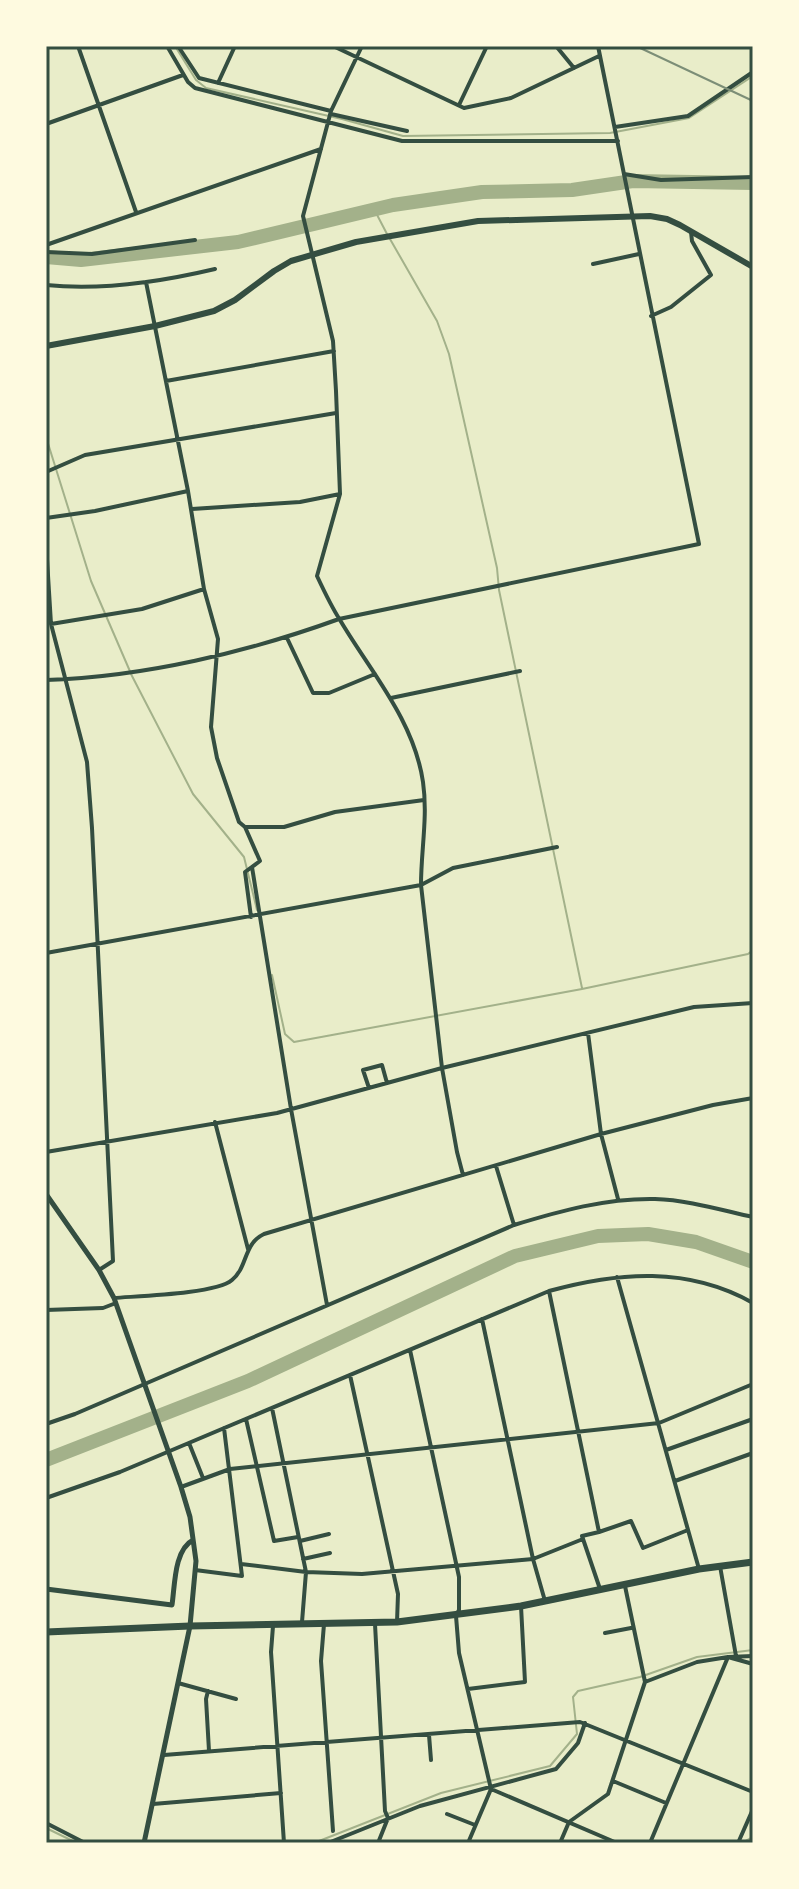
<svg xmlns="http://www.w3.org/2000/svg" width="799" height="1889" font-family="Jost,sans-serif">
	<rect width="100%" height="100%" fill="#e9edc9"/>
	<g fill="none" stroke-linecap="round" stroke-linejoin="round">
		<!-- stream -->
		<path stroke="#a3b18a" stroke-width="2" d="M 175,46 L 196,80 L 206,88 L 342,119 L 403,136 L 610,133 L 689,118 L 753,76
			M 374,209 L 387,234
			M 390,239 L 437,321 L 449,354 L 497,568 L 499,590 L 582,988
			M 46,437 L 91,581 L 132,676 L 193,794 L 244,857 L 257,910
			M 272,975 L 285,1034 L 294,1042 L 582,989 L 748,954 L 753,950
			M 46,1828 L 77,1843
			M 314,1843 L 441,1793 L 550,1766 L 577,1734 L 573,1697 L 578,1691 L 640,1677 L 697,1657 L 753,1650
			M 742,1843 L 753,1837"/>
		<!-- river -->
		<path stroke="#a3b18a" stroke-width="14" d="M 46,257 L 81,260 L 238,242 L 393,205 L 482,192 L 572,190 L 633,181 L 753,183
			M 46,1460 L 248,1381 L 515,1256 L 598,1236 L 648,1234 L 696,1242 L 753,1262"/>
		<!-- minor -->
		<path stroke="#344e41" stroke-width="4" d="M 78,46 L 136,212
			M 167,46 L 188,82 L 195,88 L 402,141 L 618,141
			M 178,46 L 199,78 L 331,111
			M 333,46 L 464,108 L 511,98 L 599,56
			M 362,46 L 331,111 L 303,216 L 333,341 L 336,391 L 340,494 L 317,576 C 324,591 331,606 340,620 C 370,671 414,720 423,782 C 428,817 421,850 421,885 L 442,1068 L 457,1152 L 463,1175
			M 556,46 L 574,68
			M 218,83 L 235,46
			M 459,105 L 487,46
			M 331,114 L 407,131
			M 46,124 L 183,75
			M 615,127 L 688,116 L 753,72
			M 624,174 L 661,180 L 753,177
			M 46,245 L 321,149
			M 46,252 L 92,254 L 195,240
			M 593,264 L 639,254
			M 146,282 L 188,491 L 204,589 L 218,639 L 211,727 L 217,758 L 239,822 L 245,827 L 260,861 L 245,872 L 251,917
			M 46,285 C 102,291 160,282 215,269
			M 651,316 L 671,307 L 711,275 L 692,241 L 691,232
			M 166,381 L 334,351
			M 46,472 L 85,455 L 336,413
			M 192,509 L 300,502 L 340,494
			M 46,518 L 95,511 L 188,491
			M 46,543 L 51,624 L 87,762 L 92,828 L 113,1261 L 99,1270
			M 51,624 L 142,609 L 204,589
			M 287,638 L 313,693 L 329,693 L 375,674
			M 46,680 C 144,677 248,652 339,619 L 699,544 L 598,46
			M 391,698 L 520,671
			M 245,827 L 284,827 L 335,812 L 424,800
			M 252,867 L 291,1109 L 327,1305
			M 46,953 L 421,885 L 453,868 L 557,847
			M 588,1033 L 601,1134 L 618,1199
			M 369,1088 L 363,1070 L 382,1065 L 387,1083
			M 215,1122 L 248,1249
			M 46,1152 L 277,1113 L 442,1068 L 694,1007 L 753,1003
			M 496,1166 L 514,1225
			M 617,1277 L 699,1569
			M 549,1291 L 599,1532 L 582,1536 L 600,1589
			M 114,1298 C 137,1296 216,1294 232,1280 C 248,1267 243,1244 264,1234 L 601,1134 L 713,1105 L 753,1098
			M 46,1310 L 103,1308 L 116,1303
			M 482,1319 L 533,1559 L 545,1601
			M 410,1350 L 459,1577 L 459,1610 L 456,1616 L 459,1653 L 491,1789 L 617,1843
			M 350,1375 L 398,1594 L 397,1622
			M 272,1408 L 306,1572 L 302,1622
			M 246,1419 L 274,1541 L 298,1537
			M 46,1424 L 75,1414 L 514,1225 C 560,1211 606,1198 655,1199 C 688,1200 721,1210 753,1217
			M 189,1443 L 203,1478
			M 666,1450 L 753,1419
			M 675,1481 L 753,1453
			M 181,1487 L 230,1469 L 659,1423 L 753,1384
			M 46,1498 L 120,1472 L 549,1291 C 618,1272 688,1266 753,1303
			M 599,1532 L 631,1521 L 643,1548 L 688,1530
			M 300,1541 L 329,1534
			M 303,1559 L 330,1553
			M 241,1564 L 306,1572 L 362,1574 L 533,1559 L 583,1539
			M 720,1566 L 736,1656
			M 195,1570 L 242,1576 L 224,1428
			M 625,1586 L 645,1682
			M 324,1624 L 321,1661 L 333,1831
			M 375,1624 L 385,1811 L 388,1818 L 378,1843
			M 273,1626 L 271,1652 L 284,1843
			M 605,1633 L 631,1628
			M 178,1683 L 236,1699
			M 468,1689 L 525,1682 L 521,1606
			M 208,1691 L 206,1699 L 209,1751
			M 429,1735 L 431,1760
			M 164,1755 L 580,1722 L 753,1792
			M 613,1781 L 666,1803
			M 153,1804 L 281,1793
			M 447,1814 L 475,1825
			M 46,1823 L 85,1843
			M 328,1843 L 420,1806 L 556,1769 L 578,1743 L 585,1723
			M 468,1843 L 491,1789
			M 560,1843 L 569,1822 L 608,1794 L 645,1682 L 697,1662 L 728,1657 L 753,1664
			M 650,1843 L 728,1657 L 753,1656
			M 738,1843 L 753,1809"/>
		<!-- tertiary -->
		<path stroke="#344e41" stroke-width="5" d="M 46,1194 L 99,1270 L 114,1298 L 181,1487 L 190,1517 L 196,1561 L 190,1626 L 144,1843
			M 46,1589 L 172,1605 C 175,1585 174,1550 193,1540"/>
		<!-- primary -->
		<path stroke="#344e41" stroke-width="6" d="M 46,346 L 155,326 L 214,311 L 235,300 L 274,271 L 291,261 L 356,242 L 478,221 L 650,216 L 667,219 L 680,225 L 753,267"/>
		<!-- trunk -->
		<path stroke="#344e41" stroke-width="7" d="M 46,1632 L 190,1626 L 397,1622 L 521,1606 L 699,1569 L 753,1562"/>
		<!-- rail -->
		<path stroke="#7c8e77" stroke-width="2" d="M 636,46 L 753,101"/>
	</g>
	<!-- border -->
	<rect width="799" height="1889" fill="none" stroke="#fefae0" stroke-width="96"/>
	<rect x="48" y="48" width="703" height="1793" fill="none" stroke="#344e41" stroke-width="3"/>
</svg>
